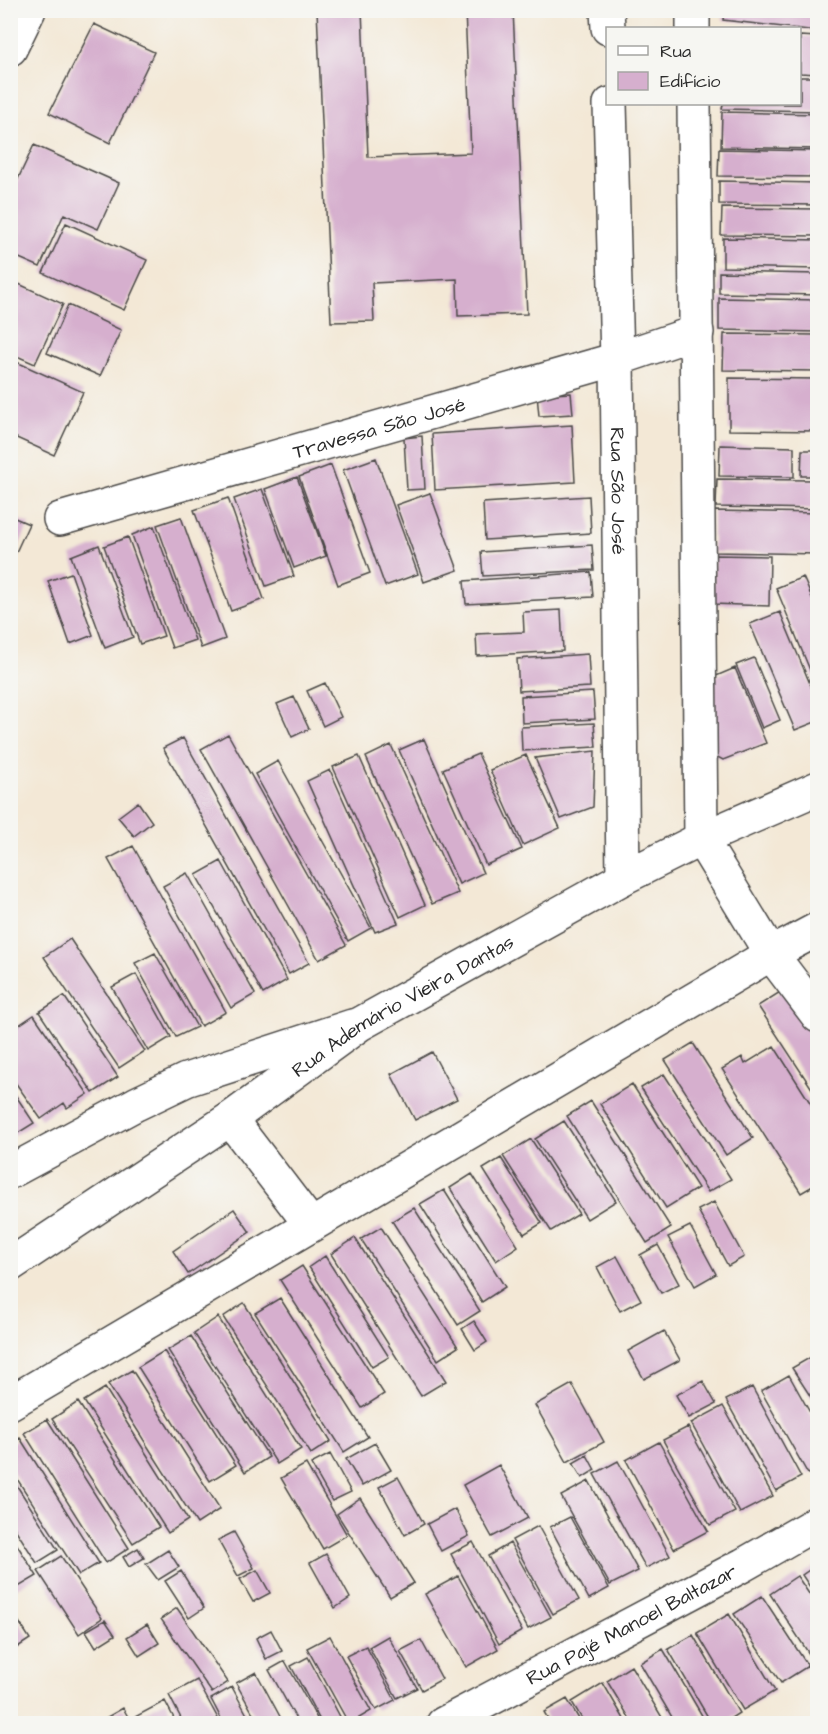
<svg xmlns="http://www.w3.org/2000/svg" width="828" height="1734" font-family="'Architects Daughter',sans-serif">
	<rect width="100%" height="100%" fill="#f6f6f2"/>
	<filter id="ink" filterUnits="userSpaceOnUse"><feTurbulence type="fractalNoise" baseFrequency=".0167" numOctaves="2"/><feDisplacementMap in="SourceGraphic" scale="12" xChannelSelector="R" yChannelSelector="G"/><feConvolveMatrix kernelMatrix="1 2 1 2 8 2 1 2 1" color-interpolation-filters="sRGB"/></filter>
	<filter id="wash" filterUnits="userSpaceOnUse"><feTurbulence type="fractalNoise" baseFrequency=".008" numOctaves="4" result="noise"/><feDisplacementMap in="SourceGraphic" scale="24" xChannelSelector="R" yChannelSelector="G"/><feGaussianBlur stdDeviation="1.35" result="paint"/><feColorMatrix in="noise" values="0 0 0 0 0 0 0 0 0 0 0 0 0 0 0 0 0 1.4 0 .05"/><feComposite in="paint" operator="in"/></filter>
	<g filter="url(#wash)">
		<rect width="100%" height="100%" fill="#f3e8d6"/>
		<g id="blocks">
			<!-- building -->
			<path fill="#d6afce" d="M 317,10 L 362,10 L 368,157 L 471,153 L 465,10 L 513,10 L 527,314 L 458,316 L 457,279 L 372,283 L 374,321 L 331,322 Z
				M 724,10 L 818,10 L 818,31 L 723,20 Z
				M 94,24 L 154,52 L 110,143 L 49,113 Z
				M 800,36 L 818,37 L 818,74 L 800,73 Z
				M 800,77 L 818,77 L 818,111 L 722,109 L 723,104 L 800,104 Z
				M 722,112 L 818,114 L 818,149 L 721,147 Z
				M 34,145 L 119,183 L 98,229 L 64,214 L 40,267 L 10,254 L 10,196 Z
				M 719,149 L 818,151 L 818,177 L 718,176 Z
				M 719,181 L 818,183 L 818,205 L 719,204 Z
				M 722,208 L 818,209 L 818,236 L 721,235 Z
				M 66,223 L 147,260 L 124,310 L 43,273 Z
				M 723,238 L 818,240 L 818,269 L 723,267 Z
				M 719,272 L 818,274 L 818,295 L 719,293 Z
				M 10,280 L 63,304 L 35,364 L 10,353 Z
				M 719,298 L 818,300 L 818,332 L 719,330 Z
				M 68,305 L 121,330 L 100,376 L 47,353 Z
				M 724,334 L 818,335 L 818,371 L 723,370 Z
				M 10,359 L 83,392 L 54,455 L 10,435 Z
				M 729,378 L 818,379 L 818,431 L 729,430 Z
				M 571,393 L 573,414 L 539,416 L 537,395 Z
				M 572,425 L 575,482 L 435,490 L 432,434 Z
				M 422,436 L 425,489 L 407,490 L 404,438 Z
				M 720,445 L 794,447 L 794,477 L 719,476 Z
				M 802,450 L 818,450 L 818,476 L 801,476 Z
				M 376,458 L 418,574 L 385,586 L 343,470 Z
				M 331,465 L 370,573 L 338,585 L 299,477 Z
				M 297,477 L 326,556 L 294,568 L 265,489 Z
				M 717,479 L 818,480 L 818,509 L 716,507 Z
				M 262,489 L 294,576 L 266,586 L 234,499 Z
				M 430,493 L 458,570 L 424,582 L 396,505 Z
				M 589,496 L 591,533 L 485,540 L 483,503 Z
				M 228,498 L 264,599 L 231,611 L 194,510 Z
				M 713,511 L 818,513 L 818,554 L 713,552 Z
				M 10,516 L 29,524 L 10,565 Z
				M 181,517 L 225,639 L 201,648 L 157,525 Z
				M 154,526 L 195,640 L 172,648 L 132,535 Z
				M 128,537 L 164,636 L 140,644 L 104,546 Z
				M 99,545 L 133,637 L 105,648 L 71,556 Z
				M 592,545 L 594,570 L 483,576 L 481,552 Z
				M 714,555 L 770,556 L 769,606 L 713,604 Z
				M 591,572 L 593,597 L 466,604 L 464,581 Z
				M 71,573 L 93,635 L 70,644 L 48,581 Z
				M 803,577 L 818,612 L 817,687 L 776,588 Z
				M 561,610 L 563,651 L 477,656 L 476,634 L 524,632 L 523,612 Z
				M 780,612 L 818,703 L 818,721 L 795,730 L 750,624 Z
				M 588,654 L 590,687 L 519,691 L 517,659 Z
				M 754,658 L 780,720 L 762,728 L 736,665 Z
				M 735,668 L 766,743 L 723,760 L 710,753 L 709,679 Z
				M 325,683 L 341,717 L 323,726 L 307,691 Z
				M 593,692 L 595,719 L 522,723 L 521,696 Z
				M 294,697 L 309,729 L 292,737 L 277,704 Z
				M 594,723 L 596,747 L 522,751 L 521,727 Z
				M 228,734 L 346,945 L 319,960 L 201,749 Z
				M 183,738 L 309,963 L 289,974 L 163,748 Z
				M 424,739 L 483,873 L 459,884 L 399,750 Z
				M 391,745 L 458,893 L 432,904 L 366,757 Z
				M 595,751 L 593,807 L 561,819 L 535,758 Z
				M 478,754 L 522,849 L 486,865 L 443,769 Z
				M 526,755 L 560,828 L 523,845 L 490,770 Z
				M 359,756 L 425,905 L 400,917 L 333,767 Z
				M 278,761 L 371,928 L 348,941 L 255,774 Z
				M 330,770 L 398,923 L 375,932 L 307,781 Z
				M 138,802 L 152,822 L 134,836 L 118,817 Z
				M 133,846 L 226,1012 L 201,1026 L 108,859 Z
				M 221,861 L 287,980 L 263,994 L 196,875 Z
				M 187,873 L 255,994 L 231,1008 L 163,886 Z
				M 70,939 L 145,1051 L 119,1068 L 44,957 Z
				M 155,953 L 197,1027 L 176,1037 L 135,963 Z
				M 136,974 L 171,1037 L 148,1051 L 112,987 Z
				M 788,987 L 818,1032 L 818,1098 L 758,1006 Z
				M 64,996 L 118,1077 L 93,1093 L 39,1012 Z
				M 34,1015 L 88,1094 L 67,1108 L 64,1103 L 41,1119 L 10,1075 L 10,1025 L 13,1029 Z
				M 693,1043 L 753,1138 L 726,1155 L 665,1060 Z
				M 774,1046 L 818,1115 L 818,1183 L 801,1193 L 722,1069 L 742,1057 L 745,1064 Z
				M 432,1052 L 457,1099 L 415,1120 L 391,1074 Z
				M 664,1074 L 731,1179 L 708,1192 L 641,1088 Z
				M 632,1084 L 698,1188 L 666,1208 L 600,1104 Z
				M 10,1087 L 34,1123 L 10,1138 Z
				M 591,1101 L 671,1228 L 647,1243 L 567,1116 Z
				M 564,1121 L 616,1201 L 587,1219 L 535,1139 Z
				M 531,1139 L 579,1214 L 551,1231 L 503,1156 Z
				M 501,1158 L 542,1223 L 524,1234 L 483,1169 Z
				M 472,1174 L 518,1246 L 496,1261 L 450,1188 Z
				M 444,1190 L 505,1287 L 482,1302 L 420,1204 Z
				M 714,1202 L 744,1257 L 728,1266 L 698,1210 Z
				M 414,1208 L 480,1311 L 458,1325 L 392,1221 Z
				M 234,1209 L 250,1232 L 188,1274 L 173,1251 Z
				M 690,1226 L 716,1274 L 695,1286 L 668,1237 Z
				M 381,1227 L 458,1347 L 438,1360 L 361,1239 Z
				M 355,1238 L 446,1381 L 421,1396 L 331,1254 Z
				M 658,1245 L 679,1284 L 661,1293 L 640,1255 Z
				M 325,1256 L 389,1357 L 372,1367 L 309,1267 Z
				M 617,1256 L 641,1300 L 620,1311 L 597,1267 Z
				M 302,1266 L 384,1394 L 362,1408 L 280,1280 Z
				M 280,1298 L 368,1437 L 344,1452 L 255,1313 Z
				M 244,1303 L 331,1441 L 311,1454 L 223,1317 Z
				M 218,1317 L 301,1449 L 277,1464 L 194,1333 Z
				M 474,1321 L 487,1342 L 475,1350 L 462,1329 Z
				M 664,1331 L 680,1360 L 644,1379 L 628,1351 Z
				M 191,1336 L 269,1457 L 245,1472 L 168,1350 Z
				M 164,1351 L 236,1465 L 210,1481 L 138,1367 Z
				M 818,1353 L 818,1408 L 792,1368 Z
				M 132,1370 L 220,1509 L 197,1524 L 108,1384 Z
				M 789,1375 L 818,1427 L 818,1469 L 808,1474 L 761,1391 Z
				M 703,1381 L 716,1404 L 689,1418 L 676,1395 Z
				M 572,1384 L 604,1442 L 567,1462 L 535,1405 Z
				M 752,1387 L 801,1477 L 776,1491 L 726,1400 Z
				M 105,1388 L 188,1520 L 168,1533 L 84,1401 Z
				M 78,1402 L 159,1527 L 133,1543 L 52,1419 Z
				M 723,1406 L 773,1496 L 740,1513 L 691,1423 Z
				M 47,1419 L 129,1548 L 106,1563 L 24,1433 Z
				M 688,1427 L 735,1512 L 710,1525 L 663,1440 Z
				M 20,1438 L 99,1563 L 79,1575 L 10,1468 L 10,1443 Z
				M 659,1442 L 708,1531 L 674,1549 L 626,1460 Z
				M 375,1443 L 391,1470 L 362,1486 L 346,1459 Z
				M 330,1454 L 351,1492 L 332,1501 L 311,1464 Z
				M 587,1455 L 595,1470 L 582,1478 L 573,1463 Z
				M 618,1461 L 670,1556 L 646,1568 L 594,1474 Z
				M 306,1464 L 347,1535 L 323,1549 L 281,1478 Z
				M 499,1465 L 528,1518 L 492,1537 L 463,1485 Z
				M 10,1475 L 58,1550 L 37,1563 L 10,1521 Z
				M 398,1477 L 424,1524 L 405,1535 L 379,1487 Z
				M 589,1481 L 638,1571 L 610,1585 L 561,1496 Z
				M 360,1498 L 414,1583 L 390,1597 L 337,1514 Z
				M 455,1509 L 469,1536 L 441,1551 L 427,1524 Z
				M 570,1517 L 609,1588 L 589,1599 L 550,1527 Z
				M 538,1526 L 579,1600 L 553,1614 L 512,1540 Z
				M 234,1532 L 254,1568 L 238,1576 L 218,1540 Z
				M 10,1534 L 37,1576 L 10,1592 Z
				M 473,1542 L 522,1631 L 499,1644 L 451,1554 Z
				M 510,1543 L 551,1617 L 528,1629 L 488,1556 Z
				M 138,1548 L 144,1558 L 129,1567 L 123,1557 Z
				M 168,1550 L 179,1567 L 158,1580 L 146,1564 Z
				M 326,1554 L 350,1598 L 335,1608 L 310,1563 Z
				M 61,1556 L 102,1618 L 79,1634 L 38,1571 Z
				M 818,1564 L 818,1599 L 802,1575 Z
				M 257,1570 L 270,1593 L 253,1602 L 240,1579 Z
				M 181,1571 L 204,1608 L 189,1618 L 165,1581 Z
				M 458,1576 L 498,1649 L 466,1667 L 425,1594 Z
				M 797,1576 L 818,1607 L 818,1657 L 813,1660 L 770,1594 Z
				M 762,1596 L 808,1666 L 781,1683 L 734,1614 Z
				M 10,1608 L 30,1639 L 10,1652 Z
				M 177,1608 L 228,1682 L 212,1693 L 161,1619 Z
				M 729,1614 L 775,1691 L 743,1710 L 697,1633 Z
				M 105,1620 L 115,1635 L 96,1647 L 86,1631 Z
				M 147,1624 L 159,1643 L 139,1656 L 127,1637 Z
				M 271,1630 L 282,1651 L 266,1659 L 256,1638 Z
				M 693,1635 L 739,1713 L 722,1724 L 712,1724 L 668,1649 Z
				M 330,1636 L 371,1711 L 349,1724 L 307,1648 Z
				M 388,1636 L 417,1688 L 397,1698 L 369,1647 Z
				M 421,1640 L 442,1679 L 422,1690 L 400,1651 Z
				M 366,1646 L 395,1700 L 376,1710 L 346,1656 Z
				M 663,1649 L 707,1724 L 676,1724 L 640,1663 Z
				M 308,1657 L 344,1724 L 322,1724 L 291,1666 Z
				M 285,1661 L 320,1724 L 299,1724 L 269,1670 Z
				M 631,1666 L 666,1724 L 633,1724 L 607,1681 Z
				M 256,1672 L 284,1724 L 259,1724 L 236,1683 Z
				M 197,1680 L 221,1724 L 184,1724 L 169,1695 Z
				M 603,1683 L 627,1724 L 585,1724 L 572,1702 Z
				M 232,1687 L 252,1724 L 224,1724 L 211,1699 Z
				M 567,1699 L 582,1724 L 551,1724 L 544,1712 Z
				M 165,1701 L 177,1724 L 136,1724 L 133,1718 Z
				M 123,1708 L 132,1724 L 95,1724 Z"/>
		</g>
	</g>
	<g filter="url(#ink)">
		<use href="#blocks" fill-opacity="0" stroke="#494745" stroke-width="1.5"/>
		<g fill="none" stroke-linecap="round" stroke-linejoin="round">
			<!-- minor casing -->
			<g stroke="#494745" stroke-width="36">
				<g id="minor">
					<path d="M 607,10 L 608,28"/>
					<path d="M 693,10 L 693,28"/>
					<path d="M 10,49 L 29,10"/>
					<path id="s1" d="M 610,104 L 617,359 L 623,878"/>
					<path d="M 694,104 L 701,839 L 771,954 L 818,1016"/>
					<path id="s2" d="M 60,519 L 617,359 L 697,332"/>
					<path d="M 230,1119 L 311,1225"/>
					<path d="M 10,1172 L 136,1104 L 186,1080 L 352,1026"/>
					<path d="M 10,1403 L 771,954 L 818,929"/>
					<path id="s3" d="M 443,1724 L 743,1565 L 818,1522"/>
				</g>
			</g>
			<!-- major casing -->
			<g stroke="#494745" stroke-width="36">
				<g id="major">
					<path id="s4" d="M 10,1265 L 230,1119 L 360,1024 L 623,878 L 701,839 L 818,788"/>
				</g>
			</g>
			<!-- minor -->
			<use href="#minor" stroke="#fff" stroke-width="33"/>
			<!-- major -->
			<use href="#major" stroke="#fff" stroke-width="33"/>
		</g>
	</g>
	<g text-anchor="middle" stroke-width="4.5" stroke-linejoin="round" paint-order="stroke">
		<!-- street labels -->
		<g font-size="20" fill="#2b2b2b" stroke="#f6f6f2">
			<text dy="7" stroke="none"><textPath href="#s2" startOffset="332">Travessa São José</textPath></text>
			<text dy="7" stroke="none"><textPath href="#s1" startOffset="387">Rua São José</textPath></text>
			<text dy="7" stroke="none"><textPath href="#s4" startOffset="471">Rua Ademário Vieira Dantas</textPath></text>
			<text dy="7" stroke="none"><textPath href="#s3" startOffset="213">Rua Pajé Manoel Baltazar</textPath></text>
		</g>
	</g>
	<!-- margin -->
	<rect width="828" height="1734" fill="none" stroke="#f6f6f2" stroke-width="36"/>
	<!-- legend -->
	<rect x="606" y="27" width="195" height="78" fill="#f6f6f2" stroke="#a5a5a2" stroke-width="1.5"/>
	<rect x="618" y="46" width="30" height="9" fill="#ffffff" stroke="#a5a5a2" stroke-width="1.5"/>
	<text x="660" y="57" font-size="18" fill="#2b2b2b">Rua</text>
	<rect x="618" y="72" width="30" height="18" fill="#d6afce" stroke="#a5a5a2" stroke-width="1.5"/>
	<text x="660" y="87" font-size="18" fill="#2b2b2b">Edifício</text>
</svg>
